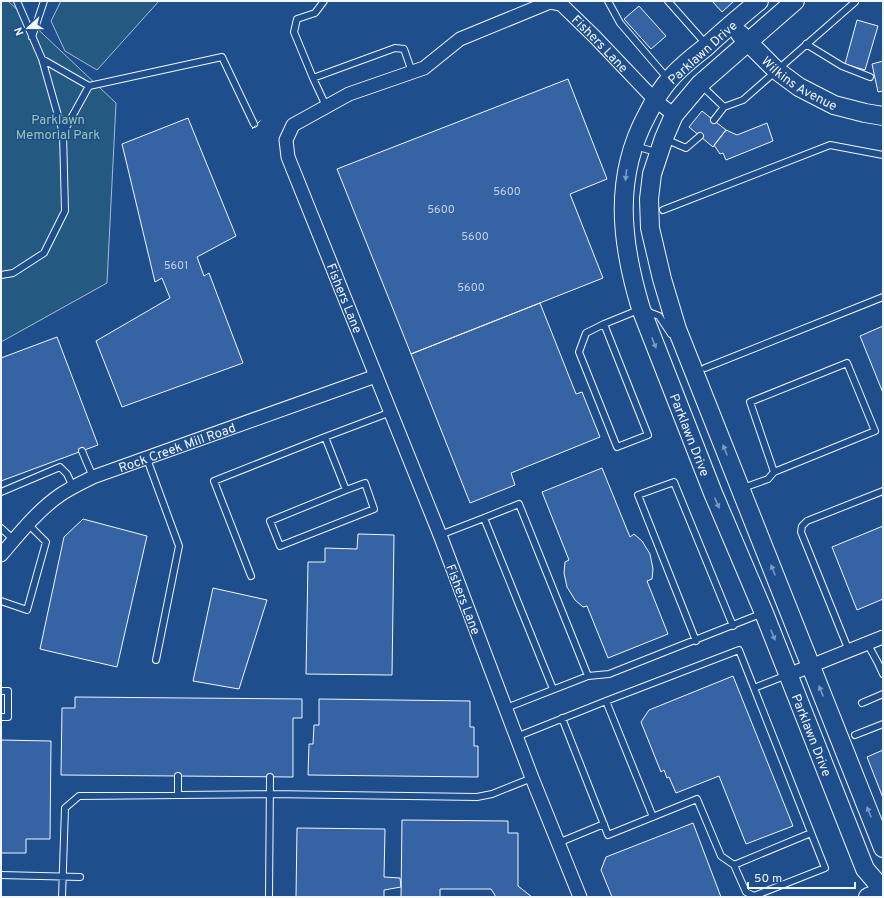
<svg xmlns="http://www.w3.org/2000/svg" width="884" height="898" font-family="Overpass,sans-serif">
	<rect width="100%" height="100%" fill="#1f4e8c"/>
	<!-- green -->
	<path fill="#245a82" stroke="#a8bbd7" d="M 1,1 L 8,1 L 116,103 L 107,283 L 1,342 Z
		M 61,1 L 159,1 L 97,70 L 65,51 L 51,21 Z"/>
	<!-- building -->
	<path fill="#3563a3" stroke="#f2f6ff" d="M 712,1 L 734,1 L 722,12 Z
		M 639,6 L 666,36 L 651,49 L 624,19 Z
		M 857,20 L 878,26 L 865,70 L 845,64 Z
		M 883,61 L 883,91 L 878,92 L 872,64 Z
		M 568,79 L 607,179 L 570,194 L 603,278 L 411,354 L 337,169 Z
		M 702,111 L 726,130 L 713,147 L 689,127 Z
		M 188,118 L 236,236 L 197,257 L 204,276 L 209,273 L 243,363 L 122,407 L 96,341 L 170,298 L 162,278 L 155,282 L 122,144 Z
		M 767,123 L 773,141 L 726,160 L 723,153 L 720,154 L 714,145 L 726,130 L 737,135 Z
		M 540,303 L 576,394 L 582,392 L 600,437 L 511,473 L 515,485 L 470,503 L 411,354 Z
		M 883,326 L 883,393 L 860,336 Z
		M 57,337 L 98,445 L 1,481 L 1,358 Z
		M 602,468 L 630,537 L 634,534 L 642,541 L 650,554 L 653,569 L 652,579 L 647,581 L 668,634 L 608,658 L 587,606 L 583,607 L 575,600 L 567,587 L 564,573 L 565,562 L 569,560 L 542,492 Z
		M 83,519 L 147,536 L 117,667 L 40,649 L 64,537 Z
		M 883,526 L 883,599 L 857,610 L 832,547 Z
		M 358,534 L 394,535 L 392,675 L 306,674 L 308,562 L 325,562 L 325,548 L 357,549 Z
		M 213,588 L 267,600 L 239,689 L 193,681 Z
		M 733,676 L 793,826 L 746,844 L 719,776 L 676,793 L 669,777 L 667,778 L 664,770 L 661,772 L 641,722 L 649,710 Z
		M 75,697 L 302,699 L 302,718 L 293,718 L 293,777 L 61,775 L 62,708 L 75,708 Z
		M 319,699 L 470,701 L 470,727 L 474,727 L 474,746 L 478,746 L 478,777 L 308,775 L 309,744 L 313,744 L 314,725 L 319,725 Z
		M 1,740 L 51,741 L 50,839 L 26,839 L 26,853 L 1,853 Z
		M 883,750 L 883,798 L 867,757 Z
		M 402,820 L 508,821 L 508,833 L 518,833 L 518,886 L 532,897 L 496,897 L 491,889 L 440,889 L 440,897 L 401,897 Z
		M 693,823 L 721,897 L 612,897 L 601,870 L 606,857 Z
		M 297,828 L 385,829 L 384,877 L 400,878 L 401,887 L 384,890 L 384,897 L 296,897 Z"/>
	<g fill="none" stroke-linecap="round" stroke-linejoin="round">
		<!-- lane casing -->
		<g stroke="#f2f6ff" stroke-width="8">
			<path id="lane" d="M 324,1 L 315,13 L 297,19 L 294,32 L 313,78 L 326,106
				M 608,1 L 620,23 L 668,79
				M 668,1 L 706,44
				M 32,37 L 44,1
				M 806,44 L 842,66 L 870,77
				M 42,59 L 89,86 L 222,57 L 254,124
				M 313,78 L 395,48 L 404,49 L 412,72
				M 701,85 L 724,107 L 743,100 L 855,2 L 854,1
				M 714,120 L 724,107
				M 63,133 L 89,86
				M 665,139 L 686,148 L 700,136
				M 635,146 L 656,152
				M 663,210 L 830,145 L 883,155
				M 1,275 L 13,273 L 44,253 L 65,211 L 63,133 L 42,59 L 17,1
				M 604,324 L 586,333 L 579,352 L 617,447 L 648,435 L 604,324 L 641,309 L 659,316 L 671,334
				M 705,368 L 883,297
				M 325,437 L 346,490 L 365,483 L 374,509 L 280,546 L 270,521 L 346,490
				M 82,451 L 93,477
				M 147,459 L 179,546 L 156,660
				M 743,488 L 768,479 L 774,472 L 875,431 L 847,363 L 750,402 L 774,472
				M 1,492 L 60,467 L 67,474 L 73,487
				M 484,518 L 519,504 L 588,676
				M 1,528 L 14,540
				M 440,535 L 484,518 L 553,689
				M 251,576 L 214,481 L 325,437 L 391,412
				M 1,601 L 27,610 L 46,542 L 28,524
				M 696,641 L 638,495 L 674,482 L 733,626
				M 867,643 L 878,663 L 883,674
				M 849,651 L 801,532 L 802,526 L 807,521 L 883,491
				M 754,688 L 825,868 L 754,896 L 746,892 L 734,865 L 811,833
				M 1,691 L 8,691 L 8,717 L 1,717
				M 606,701 L 739,650 L 754,688 L 787,675
				M 862,703 L 883,694
				M 506,708 L 588,676 L 609,674 L 763,613
				M 562,718 L 608,835 L 697,799 L 721,856 L 734,865
				M 855,735 L 883,724
				M 516,737 L 606,701 L 653,817
				M 178,776 L 178,794
				M 558,843 L 604,824
				M 1,875 L 80,877
				M 62,897 L 65,808 L 79,796 L 270,794 L 477,797 L 492,794 L 532,778
				M 269,897 L 270,777"/>
		</g>
		<!-- street casing -->
		<g stroke="#f2f6ff" stroke-width="15">
			<g id="street">
				<path id="s1" d="M 1,555 C 19,534 37,511 60,495 C 70,488 81,483 93,477 L 376,376"/>
				<path d="M 788,675 L 883,637"/>
				<path id="s2" d="M 580,897 L 532,778 L 440,535 L 288,157 L 286,140 L 293,125 L 349,94 L 424,68 L 460,39 L 550,2 L 561,4 L 594,36 L 655,100 L 674,115"/>
			</g>
		</g>
		<!-- secondary casing -->
		<g stroke="#f2f6ff" stroke-width="20">
			<g id="secondary">
				<path id="s3" d="M 759,1 C 741,16 723,31 706,47 C 693,57 680,67 670,79 C 660,90 653,103 647,115 C 613,178 621,243 641,309 L 713,493 L 764,613 L 865,869 L 883,890"/>
				<path d="M 795,1 L 700,84 L 674,115 L 664,138 L 652,174 L 649,199 L 650,228 L 662,279 L 677,329 L 883,848"/>
				<path id="s4" d="M 740,34 L 776,70 L 799,87 L 834,105 L 865,113 L 883,116"/>
				<path d="M 868,897 L 883,891"/>
			</g>
		</g>
		<!-- lane -->
		<use href="#lane" stroke="#1f4e8c" stroke-width="6"/>
		<!-- street -->
		<use href="#street" stroke="#1f4e8c" stroke-width="13"/>
		<!-- secondary -->
		<use href="#secondary" stroke="#1f4e8c" stroke-width="18"/>
		<!-- fence -->
		<path stroke="#f2f6ff" stroke-width="1" stroke-dasharray="5 2" stroke-linecap="butt" d="M 252,129 L 262,119"/>
	</g>
	<!-- one-way arrows -->
	<defs><path id="oneway-solid" d="M-6-.8H1V-3.2L6.5 0L1 3.2V.8H-6Z"/></defs>
	<g fill="#7e9ac0">
		<use href="#oneway-solid" transform="translate(626 175) rotate(97)"/>
		<use href="#oneway-solid" transform="translate(654 343) rotate(69)"/>
		<use href="#oneway-solid" transform="translate(725 450) rotate(-112)"/>
		<use href="#oneway-solid" transform="translate(717 503) rotate(67)"/>
		<use href="#oneway-solid" transform="translate(773 570) rotate(-112)"/>
		<use href="#oneway-solid" transform="translate(773 635) rotate(68)"/>
		<use href="#oneway-solid" transform="translate(821 691) rotate(-112)"/>
		<use href="#oneway-solid" transform="translate(869 812) rotate(-112)"/>
	</g>
	<g text-anchor="middle" stroke-width="3" stroke-linejoin="round" paint-order="stroke">
		<!-- number labels -->
		<g font-size="11" fill="#c3d1e8">
			<text x="507" y="195">5600</text>
			<text x="441" y="213">5600</text>
			<text x="475" y="240">5600</text>
			<text x="176" y="269">5601</text>
			<text x="471" y="291">5600</text>
		</g>
		<!-- street labels -->
		<g font-size="13" fill="#f2f6ff" stroke="#1f4e8c">
			<text dy="5" stroke="none"><textPath href="#s2" startOffset="1183">Fishers Lane</textPath></text>
			<text transform="translate(702 52) rotate(-42)" y="5">Parklawn Drive</text>
			<text dy="5" stroke="none"><textPath href="#s4" startOffset="78">Wilkins Avenue</textPath></text>
			<text transform="translate(345 298) rotate(68)" y="5">Fishers Lane</text>
			<text dy="5" stroke="none"><textPath href="#s3" startOffset="496">Parklawn Drive</textPath></text>
			<text dy="5" stroke="none"><textPath href="#s1" startOffset="211">Rock Creek Mill Road</textPath></text>
			<text transform="translate(464 599) rotate(69)" y="5">Fishers Lane</text>
			<text dy="5" stroke="none"><textPath href="#s3" startOffset="820">Parklawn Drive</textPath></text>
		</g>
		<!-- park labels -->
		<g font-size="13" fill="#97c8a6" stroke="#1f4e8c">
			<text x="58" y="124">Parklawn<tspan x="58" dy="15">Memorial Park</tspan></text>
		</g>
	</g>
	<!-- border -->
	<rect width="884" height="898" fill="none" stroke="#f2f6ff" stroke-width="4"/>
	<!-- north arrow -->
	<g transform="translate(28 28) rotate(249)" stroke="#1f4e8c" stroke-width="3" paint-order="stroke">
	<path d="M0-3L7 15L0 10L-7 15Z" fill="#f2f6ff"/>
	<text y="-6" font-size="11" font-weight="bold" text-anchor="middle" fill="#f2f6ff">N</text>
	</g>
	<!-- scale -->
	<path d="M748 882v6h107v-6" fill="none" stroke="#f2f6ff" stroke-width="2"/>
	<text x="754" y="882" font-size="12" fill="#f2f6ff" stroke="#1f4e8c" stroke-width="3" paint-order="stroke">50 m</text>
</svg>
